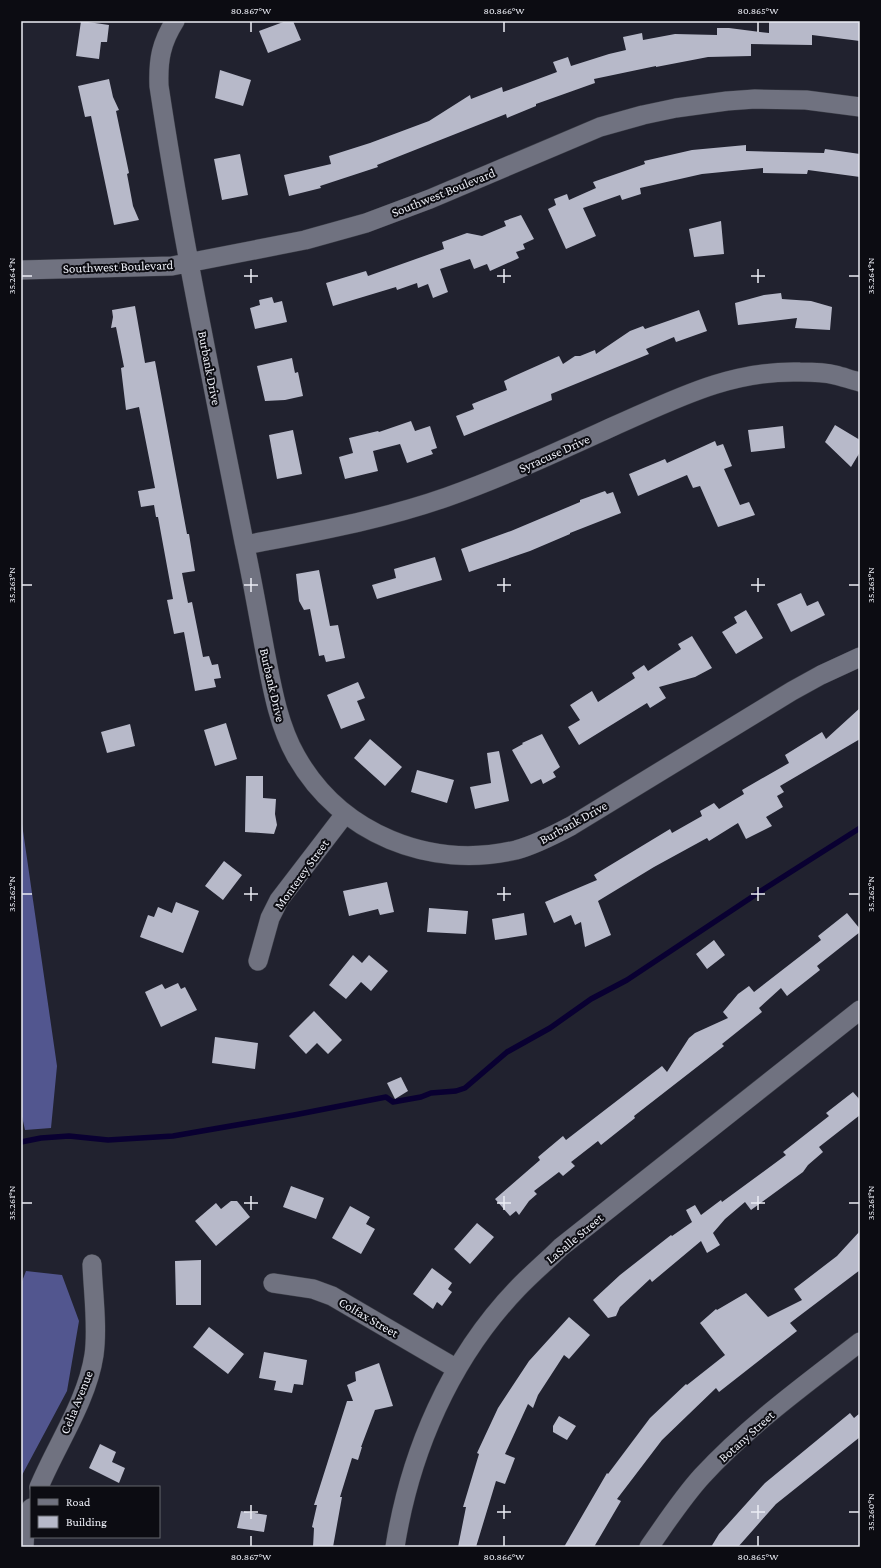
<svg xmlns="http://www.w3.org/2000/svg" width="881" height="1568" font-family="'Crimson Pro',serif">
	<rect width="100%" height="100%" fill="#21222f"/>
	<!-- forest -->
	<path fill="#52568f" d="M 21,817 L 57,1066 L 51,1128 L 25,1130 L 21,1112 Z
		M 26,1271 L 62,1275 L 79,1321 L 67,1391 L 21,1477 L 21,1284 Z"/>
	<g fill="none" stroke-linecap="round" stroke-linejoin="round">
		<!-- stream -->
		<path stroke="#090031" stroke-width="5.5" d="M 21,1142 L 41,1138 L 69,1136 L 108,1140 L 173,1136 L 294,1115 L 386,1097 L 393,1102 L 421,1097 L 431,1093 L 456,1091 L 465,1088 L 507,1052 L 550,1028 L 591,999 L 627,980 L 764,889 L 860,828"/>
	</g>
	<!-- building -->
	<path fill="#b7b9c9" d="M 81,21 L 109,25 L 107,42 L 101,42 L 99,59 L 76,56 Z
		M 286,21 L 293,21 L 301,40 L 268,53 L 259,31 Z
		M 769,21 L 860,21 L 860,41 L 812,35 L 812,45 L 751,44 L 751,56 L 708,57 L 656,67 L 656,66 L 594,79 L 595,83 L 536,104 L 536,106 L 507,118 L 506,114 L 377,165 L 378,167 L 320,186 L 321,188 L 289,196 L 284,175 L 331,164 L 329,156 L 370,143 L 429,121 L 470,95 L 471,99 L 502,87 L 503,92 L 557,72 L 553,62 L 568,57 L 571,66 L 609,54 L 626,50 L 623,37 L 642,33 L 643,40 L 675,34 L 717,35 L 717,28 L 729,28 L 769,33 Z
		M 220,70 L 251,80 L 243,106 L 215,98 Z
		M 109,79 L 113,97 L 119,110 L 116,111 L 129,173 L 127,174 L 133,206 L 139,220 L 114,225 L 91,116 L 85,117 L 78,86 Z
		M 746,145 L 746,151 L 824,153 L 825,149 L 860,154 L 860,177 L 808,170 L 807,174 L 763,173 L 763,168 L 702,174 L 640,188 L 641,194 L 622,200 L 620,195 L 583,208 L 596,236 L 566,249 L 548,209 L 556,205 L 554,199 L 567,194 L 569,200 L 596,188 L 593,182 L 645,164 L 644,161 L 692,150 Z
		M 240,154 L 248,195 L 222,200 L 214,159 Z
		M 521,215 L 534,239 L 523,244 L 525,249 L 516,252 L 519,258 L 490,271 L 487,264 L 474,269 L 470,259 L 440,269 L 448,292 L 433,298 L 428,284 L 418,288 L 417,283 L 397,290 L 396,287 L 333,306 L 326,283 L 366,271 L 368,276 L 444,249 L 442,242 L 467,233 L 482,236 L 506,226 L 504,221 Z
		M 721,221 L 724,254 L 694,257 L 689,229 Z
		M 781,293 L 782,299 L 811,301 L 832,307 L 830,330 L 795,328 L 797,318 L 738,325 L 735,303 L 764,295 Z
		M 272,297 L 274,303 L 282,301 L 287,322 L 255,329 L 250,308 L 260,305 L 259,300 Z
		M 135,306 L 145,363 L 155,361 L 187,534 L 189,534 L 195,571 L 182,573 L 188,603 L 192,602 L 203,657 L 209,656 L 212,665 L 218,664 L 221,678 L 214,679 L 216,687 L 195,691 L 184,632 L 174,634 L 167,600 L 173,599 L 158,517 L 156,517 L 154,505 L 141,507 L 138,491 L 155,488 L 139,407 L 126,410 L 121,368 L 124,367 L 116,327 L 111,328 L 113,317 L 112,310 Z
		M 699,310 L 707,331 L 676,342 L 674,337 L 646,349 L 649,354 L 551,394 L 552,400 L 464,436 L 456,416 L 474,409 L 472,404 L 507,390 L 504,381 L 512,377 L 559,356 L 563,364 L 575,356 L 580,356 L 595,350 L 596,354 L 630,331 L 643,326 L 645,329 Z
		M 292,358 L 295,373 L 298,372 L 303,396 L 285,400 L 265,401 L 257,366 Z
		M 411,421 L 415,431 L 430,426 L 437,448 L 431,450 L 433,454 L 407,463 L 400,444 L 373,451 L 378,471 L 345,479 L 339,457 L 353,453 L 349,438 L 378,431 L 379,432 Z
		M 835,425 L 860,440 L 860,452 L 851,467 L 825,442 Z
		M 783,426 L 785,448 L 751,452 L 748,430 Z
		M 293,430 L 302,474 L 277,479 L 269,435 Z
		M 715,441 L 717,446 L 723,444 L 732,466 L 724,469 L 740,505 L 749,502 L 755,515 L 718,527 L 700,486 L 693,488 L 687,475 L 638,496 L 629,474 L 665,459 L 667,463 Z
		M 605,491 L 607,494 L 613,492 L 621,513 L 570,533 L 570,534 L 530,551 L 469,572 L 461,549 L 511,531 L 580,502 L 580,500 Z
		M 435,557 L 442,580 L 377,599 L 372,585 L 396,578 L 394,569 Z
		M 319,570 L 330,626 L 338,625 L 345,658 L 326,662 L 324,655 L 319,656 L 310,609 L 304,610 L 299,601 L 296,574 Z
		M 801,593 L 807,606 L 818,601 L 825,615 L 791,632 L 777,604 Z
		M 746,610 L 763,638 L 736,654 L 722,632 L 737,623 L 734,617 Z
		M 692,636 L 712,668 L 695,677 L 659,687 L 666,698 L 650,708 L 647,703 L 579,745 L 568,727 L 580,720 L 570,705 L 592,691 L 598,702 L 635,678 L 632,673 L 644,665 L 648,671 L 681,649 L 678,644 Z
		M 358,682 L 365,698 L 357,701 L 365,720 L 341,729 L 327,695 Z
		M 860,708 L 860,739 L 780,786 L 784,792 L 777,796 L 783,807 L 766,817 L 772,826 L 746,839 L 738,823 L 709,841 L 707,838 L 654,867 L 598,901 L 611,935 L 585,947 L 581,922 L 575,925 L 571,915 L 554,923 L 545,902 L 597,880 L 594,875 L 670,829 L 672,833 L 702,816 L 700,811 L 714,803 L 719,809 L 744,794 L 742,790 L 789,763 L 785,755 L 822,732 L 826,739 Z
		M 226,723 L 237,759 L 215,766 L 204,730 Z
		M 130,724 L 135,746 L 107,753 L 101,732 Z
		M 542,734 L 560,767 L 553,772 L 556,777 L 543,784 L 541,779 L 531,784 L 512,750 L 523,744 L 522,743 Z
		M 370,739 L 402,767 L 385,786 L 354,758 Z
		M 499,751 L 509,801 L 475,809 L 470,787 L 491,783 L 487,753 Z
		M 417,770 L 454,780 L 447,803 L 411,792 Z
		M 246,776 L 263,776 L 263,798 L 276,799 L 275,814 L 277,825 L 274,834 L 245,832 Z
		M 224,861 L 242,875 L 223,900 L 205,886 Z
		M 387,882 L 394,912 L 380,915 L 378,909 L 349,916 L 343,891 Z
		M 176,902 L 199,911 L 183,953 L 140,937 L 148,915 L 154,917 L 158,907 L 172,913 Z
		M 429,908 L 468,911 L 466,934 L 427,932 Z
		M 524,913 L 527,935 L 495,940 L 492,919 Z
		M 847,913 L 860,929 L 860,932 L 817,966 L 820,970 L 787,996 L 781,988 L 759,1008 L 762,1012 L 722,1044 L 724,1046 L 634,1116 L 635,1118 L 601,1145 L 598,1141 L 571,1162 L 575,1166 L 563,1176 L 559,1172 L 534,1191 L 537,1194 L 529,1201 L 519,1215 L 516,1211 L 510,1216 L 495,1199 L 540,1160 L 538,1157 L 563,1136 L 566,1140 L 662,1066 L 667,1072 L 689,1038 L 695,1033 L 728,1018 L 723,1012 L 738,994 L 749,986 L 754,992 L 821,940 L 818,936 Z
		M 714,940 L 725,955 L 707,969 L 696,954 Z
		M 353,955 L 362,963 L 369,955 L 388,971 L 371,991 L 361,982 L 346,999 L 329,985 Z
		M 178,983 L 181,989 L 185,987 L 197,1010 L 161,1027 L 145,992 L 162,984 L 165,989 Z
		M 314,1011 L 342,1040 L 328,1054 L 317,1043 L 306,1054 L 289,1036 Z
		M 215,1037 L 258,1043 L 255,1069 L 212,1063 Z
		M 401,1077 L 408,1091 L 395,1099 L 387,1083 Z
		M 853,1092 L 860,1100 L 860,1115 L 819,1147 L 823,1152 L 808,1165 L 803,1172 L 751,1210 L 745,1202 L 725,1219 L 713,1233 L 720,1245 L 707,1253 L 701,1241 L 652,1282 L 650,1279 L 620,1307 L 616,1316 L 608,1318 L 593,1300 L 620,1275 L 671,1235 L 672,1236 L 692,1222 L 686,1210 L 695,1205 L 701,1215 L 721,1200 L 722,1202 L 786,1155 L 783,1152 L 829,1116 L 826,1113 Z
		M 291,1186 L 324,1198 L 316,1219 L 283,1207 Z
		M 231,1201 L 237,1201 L 250,1217 L 216,1246 L 195,1221 L 216,1203 L 221,1209 Z
		M 350,1206 L 370,1217 L 366,1224 L 375,1229 L 361,1254 L 332,1238 Z
		M 477,1223 L 494,1237 L 470,1264 L 454,1249 Z
		M 860,1231 L 860,1270 L 790,1323 L 797,1331 L 719,1392 L 716,1388 L 662,1440 L 617,1499 L 621,1501 L 594,1547 L 564,1547 L 607,1473 L 608,1474 L 650,1418 L 686,1384 L 687,1385 L 725,1355 L 700,1323 L 716,1309 L 717,1310 L 746,1293 L 768,1317 L 802,1300 L 794,1289 L 837,1256 Z
		M 201,1260 L 201,1305 L 176,1305 L 175,1261 Z
		M 432,1268 L 452,1283 L 448,1289 L 452,1292 L 442,1306 L 437,1302 L 433,1309 L 413,1294 Z
		M 569,1317 L 590,1335 L 569,1359 L 564,1355 L 538,1395 L 533,1408 L 528,1404 L 505,1454 L 515,1458 L 505,1484 L 496,1481 L 476,1547 L 458,1547 L 466,1507 L 463,1507 L 479,1454 L 477,1453 L 498,1408 L 529,1361 Z
		M 209,1327 L 244,1354 L 228,1374 L 193,1347 Z
		M 264,1352 L 307,1360 L 303,1385 L 294,1384 L 292,1393 L 274,1390 L 276,1381 L 259,1378 Z
		M 379,1363 L 393,1406 L 375,1410 L 361,1447 L 362,1447 L 358,1460 L 352,1458 L 340,1497 L 342,1497 L 333,1547 L 313,1547 L 314,1528 L 312,1527 L 317,1505 L 314,1505 L 347,1401 L 353,1401 L 347,1385 L 356,1381 L 355,1372 Z
		M 850,1413 L 854,1418 L 860,1413 L 860,1437 L 776,1504 L 738,1547 L 711,1547 L 719,1534 L 765,1483 Z
		M 559,1416 L 576,1426 L 567,1440 L 553,1432 L 553,1426 Z
		M 100,1444 L 116,1452 L 112,1462 L 125,1468 L 119,1483 L 89,1468 Z
		M 241,1511 L 267,1515 L 264,1532 L 237,1528 Z"/>
	<g fill="none" stroke-linecap="round" stroke-linejoin="round">
		<!-- street casing -->
		<g stroke="#3c3e47" stroke-width="20">
			<path id="street" d="M 175,21 C 161,43 158,60 159,86 C 182,239 214,390 244,542 C 252,578 258,614 265,651 C 272,687 278,724 296,756 C 340,834 430,870 516,850 C 535,845 554,835 571,826 L 792,691 L 821,675 L 860,657
				M 21,270 L 172,266 L 305,240 L 366,223 L 430,199 L 600,127 L 643,115 L 676,108 L 727,101 L 755,99 L 806,100 L 860,107
				M 245,545 C 313,532 382,520 447,497 C 503,477 557,452 612,427 C 674,400 729,370 800,372 C 811,372 824,372 835,375 C 843,377 852,380 860,382
				M 258,961 L 270,918 L 279,900 L 345,814
				M 273,1283 L 313,1289 L 332,1296 L 457,1369
				M 39,1487 C 57,1444 87,1401 94,1355 C 98,1327 93,1292 92,1264
				M 24,1547 L 25,1528 L 31,1508
				M 395,1547 C 410,1452 450,1359 517,1289 C 531,1274 547,1261 561,1247 L 860,1010
				M 649,1547 C 666,1523 682,1498 702,1476 C 749,1425 806,1384 860,1342"/>
		</g>
		<!-- street -->
		<use href="#street" stroke="#707280" stroke-width="19"/>
	</g>
	<!-- ticks -->
	<path fill="none" stroke="#ebedf5" stroke-width="1.5" d="M 251,22 L 251,32M 504,22 L 504,32M 758,22 L 758,32M 251,269 L 251,283M 504,269 L 504,283M 758,269 L 758,283M 22,276 L 32,276M 244,276 L 258,276M 497,276 L 511,276M 751,276 L 765,276M 849,276 L 859,276M 251,578 L 251,592M 504,578 L 504,592M 758,578 L 758,592M 22,585 L 32,585M 244,585 L 258,585M 497,585 L 511,585M 751,585 L 765,585M 849,585 L 859,585M 251,887 L 251,901M 504,887 L 504,901M 758,887 L 758,901M 22,894 L 32,894M 244,894 L 258,894M 497,894 L 511,894M 751,894 L 765,894M 849,894 L 859,894M 251,1196 L 251,1210M 504,1196 L 504,1210M 758,1196 L 758,1210M 22,1203 L 32,1203M 244,1203 L 258,1203M 497,1203 L 511,1203M 751,1203 L 765,1203M 849,1203 L 859,1203M 251,1505 L 251,1519M 504,1505 L 504,1519M 758,1505 L 758,1519M 244,1512 L 258,1512M 497,1512 L 511,1512M 751,1512 L 765,1512M 849,1512 L 859,1512M 251,1536 L 251,1546M 504,1536 L 504,1546M 758,1536 L 758,1546"/>
	<g text-anchor="middle" stroke-width="4" stroke-linejoin="round" paint-order="stroke">
		<!-- street labels -->
		<g font-size="13" fill="#ebedf5" stroke="#0c0c12">
			<text transform="translate(443 192) rotate(-22)" y="5">Southwest Boulevard</text>
			<text transform="translate(118 266) rotate(-2)" y="5">Southwest Boulevard</text>
			<text transform="translate(210 368) rotate(79)" y="5">Burbank Drive</text>
			<text transform="translate(554 453) rotate(-24)" y="5">Syracuse Drive</text>
			<text transform="translate(273 685) rotate(77)" y="5">Burbank Drive</text>
			<text transform="translate(573 822) rotate(-29)" y="5">Burbank Drive</text>
			<text transform="translate(301 874) rotate(-54)" y="5">Monterey Street</text>
			<text transform="translate(574 1238) rotate(-40)" y="5">LaSalle Street</text>
			<text transform="translate(369 1317) rotate(30)" y="5">Colfax Street</text>
			<text transform="translate(76 1402) rotate(-68)" y="5">Celia Avenue</text>
			<text transform="translate(746 1436) rotate(-42)" y="5">Botany Street</text>
		</g>
	</g>
	<!-- border -->
	<rect width="881" height="1568" fill="none" stroke="#0c0c12" stroke-width="44"/>
	<!-- legend -->
	<rect x="30" y="1486" width="130" height="52" fill="#0c0c12" stroke="#65666d"/>
	<rect x="38" y="1499" width="20" height="6" fill="#707280" stroke="#65666d"/>
	<text x="66" y="1506" font-size="12" fill="#ebedf5">Road</text>
	<rect x="38" y="1516" width="20" height="12" fill="#b7b9c9" stroke="#65666d"/>
	<text x="66" y="1526" font-size="12" fill="#ebedf5">Building</text>
	<rect x="22" y="22" width="837" height="1524" fill="none" stroke="#ebedf5" stroke-width="1.5"/>
	<g font-size="10" text-anchor="middle" fill="#ebedf5">
		<text x="251" y="14">80.867°W</text>
		<text x="504" y="14">80.866°W</text>
		<text x="758" y="14">80.865°W</text>
		<text transform="translate(11 276) rotate(-90)" y="4">35.264°N</text>
		<text transform="translate(870 276) rotate(-90)" y="4">35.264°N</text>
		<text transform="translate(11 585) rotate(-90)" y="4">35.263°N</text>
		<text transform="translate(870 585) rotate(-90)" y="4">35.263°N</text>
		<text transform="translate(11 894) rotate(-90)" y="4">35.262°N</text>
		<text transform="translate(870 894) rotate(-90)" y="4">35.262°N</text>
		<text transform="translate(11 1203) rotate(-90)" y="4">35.261°N</text>
		<text transform="translate(870 1203) rotate(-90)" y="4">35.261°N</text>
		<text transform="translate(870 1512) rotate(-90)" y="4">35.260°N</text>
		<text x="251" y="1560">80.867°W</text>
		<text x="504" y="1560">80.866°W</text>
		<text x="758" y="1560">80.865°W</text>
	</g>
</svg>
